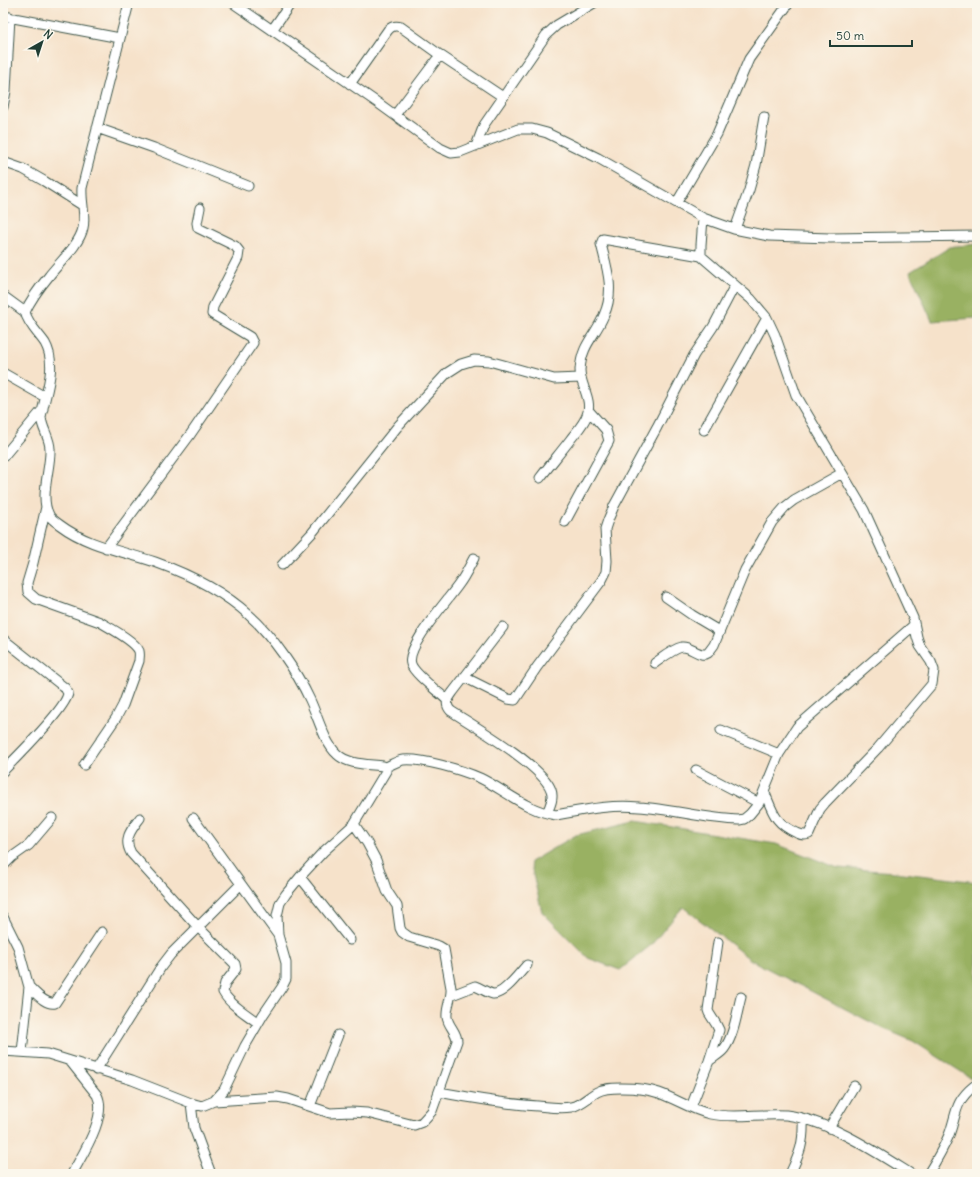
<svg xmlns="http://www.w3.org/2000/svg" width="980" height="1177" font-family="Delius,sans-serif">
	<rect width="100%" height="100%" fill="#fbf7ec"/>
	<filter id="ink" filterUnits="userSpaceOnUse"><feTurbulence type="fractalNoise" baseFrequency=".025" numOctaves="2"/><feDisplacementMap in="SourceGraphic" scale="8" xChannelSelector="R" yChannelSelector="G"/><feConvolveMatrix kernelMatrix="1 2 1 2 8 2 1 2 1" color-interpolation-filters="sRGB"/></filter>
	<filter id="wash" filterUnits="userSpaceOnUse"><feTurbulence type="fractalNoise" baseFrequency=".012" numOctaves="4" result="noise"/><feDisplacementMap in="SourceGraphic" scale="16" xChannelSelector="R" yChannelSelector="G"/><feGaussianBlur stdDeviation="0.9" result="paint"/><feColorMatrix in="noise" values="0 0 0 0 0 0 0 0 0 0 0 0 0 0 0 0 0 1.4 0 .05"/><feComposite in="paint" operator="in"/></filter>
	<g filter="url(#wash)">
		<rect width="100%" height="100%" fill="#f6e2ca"/>
		<!-- forest -->
		<path fill="#99b162" stroke="#5c774b" d="M 977,244 L 977,318 L 932,321 L 910,272 L 950,247 Z
			M 635,821 L 776,844 L 838,868 L 895,872 L 977,882 L 977,1082 L 913,1041 L 882,1028 L 751,960 L 683,907 L 651,945 L 620,970 L 588,958 L 542,912 L 530,862 L 576,835 Z"/>
	</g>
	<g filter="url(#ink)">
		<g fill="none" stroke-linecap="round" stroke-linejoin="round">
			<!-- street casing -->
			<g stroke="#3f564a" stroke-width="11">
				<path id="street" d="M 233,3 L 378,103 L 440,148 L 451,153 L 460,152 L 518,129 L 532,129 L 547,133 L 598,158 L 703,218 L 734,229 L 769,236 L 830,238 L 977,236
					M 3,16 L 120,38
					M 272,30 L 291,3
					M 350,84 L 388,30 C 392,26 395,25 401,27 L 440,55 L 503,97
					M 3,107 L 6,91 L 10,17
					M 395,115 L 440,55
					M 97,128 L 154,148 L 248,186
					M 476,146 L 484,125 L 546,35 L 557,25 L 594,3
					M 3,162 L 23,169 L 44,181 L 82,205
					M 677,202 L 717,134 L 749,59 L 789,3
					M 703,218 L 701,245 L 701,256 L 751,299 L 767,318 L 775,335 L 796,395 L 864,510 L 913,618 L 917,637 L 920,646 L 931,662 L 934,670 L 932,684 L 878,748 L 825,803 L 820,809 L 809,834 C 804,836 801,835 797,833 C 774,823 773,812 764,791
					M 735,229 L 749,190 L 756,165 L 764,117
					M 3,296 L 25,312
					M 3,373 L 45,397
					M 704,430 L 767,318
					M 3,457 L 43,409
					M 540,478 C 550,465 560,453 570,440 C 576,432 584,424 587,415 C 593,400 580,385 580,370 C 582,343 595,337 604,315 C 615,291 607,268 601,244 L 603,239 L 701,256
					M 46,507 L 33,563 L 27,583 L 28,592 L 36,599 L 100,622 C 110,628 135,641 139,651 C 140,655 139,658 139,661 L 123,705 L 116,718 L 84,765
					M 565,522 L 609,441 L 606,430 L 589,411
					M 106,548 L 190,435 L 253,343 L 250,337 L 212,314 L 213,307 L 238,258 L 239,251 L 235,246 L 198,228 L 197,223 L 200,208
					M 282,565 L 312,533 L 398,426 L 447,373 L 461,364 L 474,360 L 489,361 L 554,379 L 581,378
					M 666,597 L 692,615 L 719,631
					M 503,627 L 453,692 C 448,699 444,704 451,711 C 474,726 543,766 551,790 C 554,798 550,806 547,813
					M 3,639 L 65,688 L 68,693 C 67,707 15,759 3,771
					M 655,663 C 662,658 673,649 682,647 C 691,646 700,658 708,653 L 714,645 L 745,570 L 772,522 L 785,507 L 794,500 L 842,473
					M 464,677 L 508,699 L 515,700 L 537,667 L 602,580 L 606,572 L 607,561 L 605,529 L 608,520 L 614,506 L 657,427 L 694,355 L 713,327 L 735,285
					M 447,700 C 439,692 414,674 411,664 C 405,647 449,599 459,584 C 465,576 469,567 474,558
					M 721,730 L 779,754
					M 386,767 C 391,765 397,761 403,760 C 422,758 462,770 480,778 C 505,790 527,811 556,815 C 584,810 611,804 639,807 C 672,809 705,819 739,820 L 744,819 L 750,814 L 759,803 L 779,754 L 797,727 L 914,625
					M 696,770 L 759,803
					M 140,818 C 131,830 123,839 131,853 L 198,927 L 235,964 L 236,969 L 225,983 L 223,992 C 230,1005 247,1014 258,1023
					M 193,818 L 278,935
					M 3,866 L 12,857 L 29,845 L 52,818
					M 300,877 L 350,940
					M 3,917 L 18,947 L 29,987 L 22,1052
					M 29,987 C 36,993 45,1005 55,1003 L 102,932
					M 452,995 L 475,986 C 481,988 487,993 493,994 C 504,995 520,972 527,965
					M 3,1051 L 48,1054 L 132,1080 L 191,1103 L 202,1106 L 214,1101 L 224,1090 L 245,1046 L 263,1015 L 282,987 L 286,979 L 286,963 L 278,935 L 277,916 L 280,903 L 286,894 L 300,877 L 323,852 L 354,824 L 386,771 L 386,767 L 383,766 C 369,764 348,765 337,754 C 324,742 318,717 310,700 C 297,672 272,635 249,615 C 223,591 188,574 155,562 C 122,551 88,546 60,525 C 56,522 51,519 49,515 C 39,497 51,468 50,449 C 50,438 42,429 41,417 C 45,394 58,366 45,343 C 38,333 28,324 25,312 C 31,299 40,287 49,276 C 59,263 80,244 83,228 C 86,216 81,202 82,188 L 129,3
					M 70,1061 L 97,1095 C 108,1116 82,1155 72,1174
					M 709,1061 C 714,1057 720,1054 724,1049 C 734,1036 737,1012 741,997
					M 96,1070 L 161,967 L 171,954 L 241,884
					M 439,1092 C 472,1098 504,1104 538,1106 C 548,1107 560,1109 571,1107 C 581,1105 588,1097 597,1092 C 604,1088 613,1088 621,1088 C 633,1088 648,1089 659,1093 C 676,1099 692,1110 710,1114 C 734,1119 761,1113 786,1115 C 828,1120 876,1152 911,1174
					M 214,1101 L 277,1097 L 288,1099 L 330,1113 L 351,1112 L 367,1113 L 414,1125 L 422,1122 L 432,1111 L 457,1041 C 457,1032 448,1026 447,1017 C 446,1007 452,998 451,988 L 444,949 L 439,946 L 409,937 L 402,932 L 400,928 L 397,906 L 387,891 L 376,860 L 367,843 L 354,824
					M 191,1103 L 194,1128 L 211,1174
					M 310,1106 L 338,1035
					M 691,1107 L 709,1061 L 719,1030 L 716,1024 L 709,1013 L 708,1010 L 718,942
					M 829,1128 L 854,1086
					M 790,1174 C 800,1153 804,1143 803,1119
					M 928,1174 C 936,1161 943,1149 949,1135 C 957,1114 954,1102 974,1086"/>
			</g>
			<!-- street -->
			<use href="#street" stroke="#fff" stroke-width="9"/>
		</g>
	</g>
	<!-- margin -->
	<rect width="980" height="1177" fill="none" stroke="#fbf7ec" stroke-width="16"/>
	<!-- north arrow -->
	<g transform="translate(42 42) rotate(39)" stroke="#fbf7ec" stroke-width="3" paint-order="stroke">
	<path d="M0-3L7 15L0 10L-7 15Z" fill="#1f3d34"/>
	<text y="-6" font-size="11" font-weight="bold" text-anchor="middle" fill="#1f3d34">N</text>
	</g>
	<!-- scale -->
	<path d="M830 40v6h82v-6" fill="none" stroke="#1f3d34" stroke-width="2"/>
	<text x="836" y="40" font-size="12" fill="#1f3d34" stroke="#fbf7ec" stroke-width="3" paint-order="stroke">50 m</text>
</svg>
